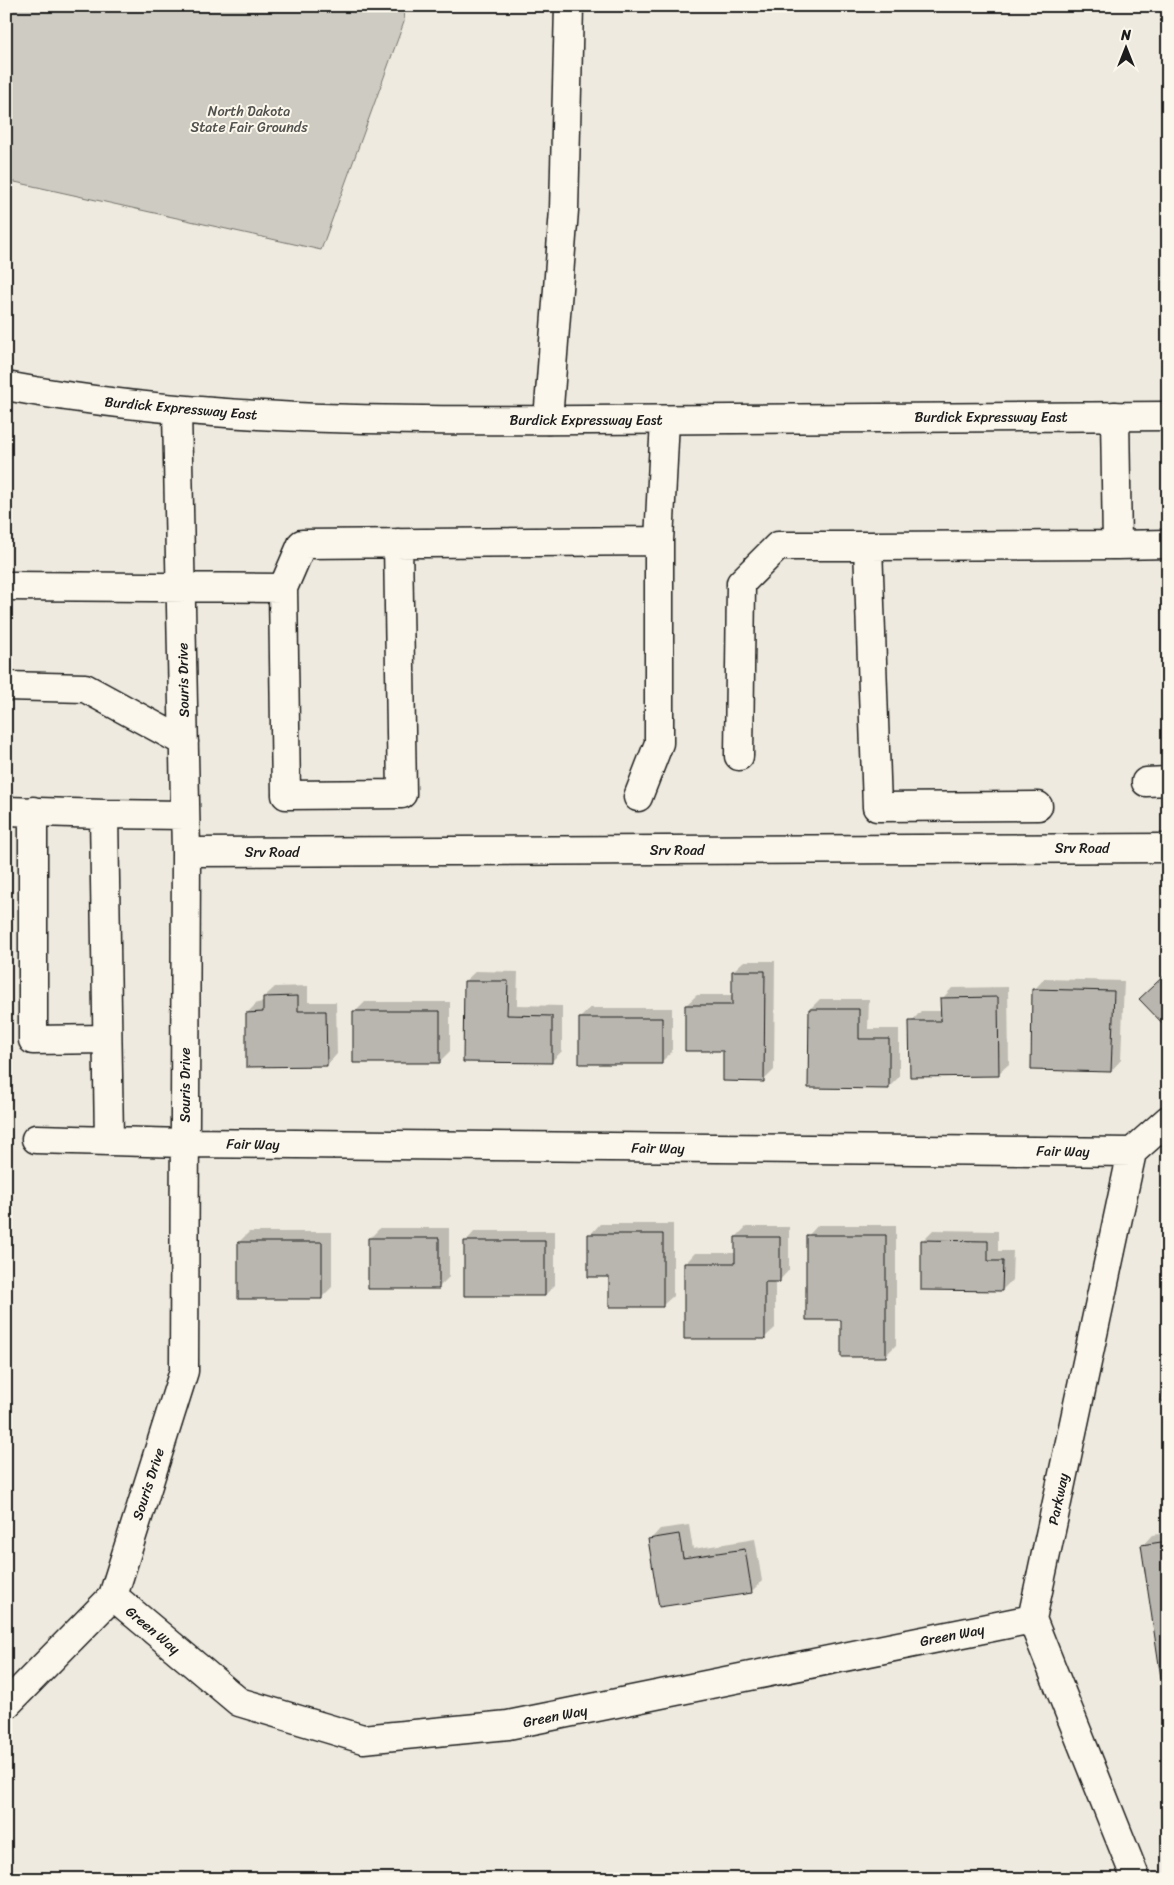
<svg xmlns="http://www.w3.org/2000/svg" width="1174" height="1885" font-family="Sriracha,sans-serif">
	<rect width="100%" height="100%" fill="#eeeadf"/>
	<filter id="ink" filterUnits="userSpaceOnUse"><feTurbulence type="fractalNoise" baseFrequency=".02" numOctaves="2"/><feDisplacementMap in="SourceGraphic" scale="10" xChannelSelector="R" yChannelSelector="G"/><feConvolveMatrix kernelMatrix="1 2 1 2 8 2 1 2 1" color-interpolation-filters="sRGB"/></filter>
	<g filter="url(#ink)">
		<!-- green -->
		<path fill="#ceccc2" stroke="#75746f" d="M 6,6 L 403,6 L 404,22 L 321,250 L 6,180 Z"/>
		<!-- shadow -->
		<path fill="#0003" d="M 744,961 L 775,961 L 774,1070 L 764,1080 L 725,1050 L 686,1005 L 697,995 L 733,995 L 733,971 Z
			M 476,971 L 518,972 L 517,1005 L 562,1006 L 562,1051 L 551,1062 L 465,981 Z
			M 1044,979 L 1124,981 L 1121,1060 L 1111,1071 L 1034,990 Z
			M 308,986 L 308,1002 L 336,1002 L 337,1054 L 327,1065 L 247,1013 L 257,1003 L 264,1002 L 264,997 L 275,987 Z
			M 1008,987 L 1009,1064 L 998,1074 L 911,1022 L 921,1011 L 942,1011 L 942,999 L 952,988 Z
			M 820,999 L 869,999 L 868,1029 L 899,1029 L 899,1077 L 888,1088 L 810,1009 Z
			M 365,1002 L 450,1002 L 450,1051 L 439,1062 L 355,1012 Z
			M 590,1008 L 672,1008 L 672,1052 L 661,1062 L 580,1018 Z
			M 600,1224 L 673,1224 L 673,1296 L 662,1306 L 610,1275 L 590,1235 Z
			M 818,1225 L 896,1225 L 896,1345 L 885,1356 L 842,1319 L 808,1236 Z
			M 746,1227 L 789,1227 L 789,1270 L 779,1281 L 775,1281 L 775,1328 L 764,1338 L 685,1264 L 695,1253 L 736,1253 L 736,1237 Z
			M 380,1228 L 449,1228 L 449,1277 L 439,1287 L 369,1239 Z
			M 933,1230 L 998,1231 L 998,1251 L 1013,1251 L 1012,1280 L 1002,1290 L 923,1240 Z
			M 475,1231 L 555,1231 L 555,1285 L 545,1295 L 465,1242 Z
			M 249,1232 L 332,1232 L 332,1287 L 321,1298 L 239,1242 Z
			M 689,1525 L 693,1549 L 755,1539 L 762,1581 L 751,1592 L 660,1605 L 650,1540 L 660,1529 Z
			M 1168,1533 L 1168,1675 L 1142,1546 L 1152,1535 Z"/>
		<!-- building -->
		<path fill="#b9b6af" stroke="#1c1c1c" d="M 732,971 L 765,971 L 764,1082 L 723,1081 L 723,1051 L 685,1051 L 685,1005 L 732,1005 Z
			M 1168,972 L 1168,1029 L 1139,999 Z
			M 464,981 L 508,981 L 507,1015 L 552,1016 L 552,1063 L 463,1062 Z
			M 1032,989 L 1114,991 L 1111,1072 L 1031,1070 Z
			M 298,996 L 298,1011 L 326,1011 L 327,1066 L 246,1067 L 246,1013 L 263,1012 L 263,997 Z
			M 998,997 L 999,1076 L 910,1077 L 909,1021 L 941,1021 L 940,998 Z
			M 809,1009 L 859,1009 L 859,1039 L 889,1039 L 889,1089 L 808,1088 Z
			M 353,1011 L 440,1011 L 440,1063 L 353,1063 Z
			M 579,1018 L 662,1018 L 662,1064 L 579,1064 Z
			M 588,1234 L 663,1234 L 663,1307 L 609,1307 L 609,1277 L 588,1277 Z
			M 806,1235 L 886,1235 L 886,1357 L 841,1357 L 841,1320 L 806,1320 Z
			M 735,1237 L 780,1237 L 780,1282 L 765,1282 L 765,1339 L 684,1339 L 684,1263 L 735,1263 Z
			M 368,1238 L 439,1238 L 439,1289 L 368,1289 Z
			M 921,1240 L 988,1241 L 988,1261 L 1003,1261 L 1002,1291 L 921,1290 Z
			M 464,1241 L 545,1241 L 545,1296 L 464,1296 Z
			M 238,1242 L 322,1242 L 322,1299 L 238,1299 Z
			M 1165,1378 L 1168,1378 L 1168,1402 L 1161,1401 Z
			M 1168,1436 L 1168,1458 L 1165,1457 Z
			M 679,1534 L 683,1558 L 745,1549 L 752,1593 L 659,1607 L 648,1539 Z
			M 1168,1541 L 1168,1677 L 1161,1678 L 1141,1545 Z"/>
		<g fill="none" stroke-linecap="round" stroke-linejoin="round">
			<!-- minor casing -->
			<g stroke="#1c1c1c" stroke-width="31">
				<path id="minor" d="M 548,420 L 564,210 L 569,6
					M 1117,545 L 1168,544
					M 6,586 L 283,588 L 302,544 L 659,541 L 665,420
					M 283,588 L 286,795 L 402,794 L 398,543
					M 6,686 L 85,688 L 184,742
					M 739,756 L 741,583 L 778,546 L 868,546
					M 1146,782 L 1168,781
					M 638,797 L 659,743 L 659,541
					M 1038,806 L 877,807 L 868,546 L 1117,545 L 1115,416
					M 6,811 L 104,814 L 109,1141
					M 33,811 L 33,1040 L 107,1039
					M 104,814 L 185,815
					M 186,852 L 1168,848
					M 36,1139 L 184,1143 L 1132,1152
					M 113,1596 L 239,1702 L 363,1739 L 508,1725 L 1032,1619
					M 6,1705 L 113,1596 L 184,1371 L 186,852 L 177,411
					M 1136,1879 L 1032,1619 L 1132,1152 L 1168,1120"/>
			</g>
			<!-- major casing -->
			<g stroke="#1c1c1c" stroke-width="31">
				<path id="major" d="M 6,386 C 198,422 394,421 589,420 C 782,419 975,417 1168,416"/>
			</g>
			<!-- minor -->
			<use href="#minor" stroke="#fbf7ec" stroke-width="28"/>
			<!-- major -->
			<use href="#major" stroke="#fbf7ec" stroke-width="28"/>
		</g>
	</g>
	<g text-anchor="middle" stroke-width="4" stroke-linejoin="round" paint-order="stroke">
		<!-- park labels -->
		<g font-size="14" fill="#51514e" stroke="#fbf7ec">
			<text x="249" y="116">North Dakota<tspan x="249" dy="16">State Fair Grounds</tspan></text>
		</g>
		<!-- street labels -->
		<g font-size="14" fill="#1c1c1c" stroke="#fbf7ec">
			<text transform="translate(181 408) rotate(5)" y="5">Burdick Expressway East</text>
			<text x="991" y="422">Burdick Expressway East</text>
			<text x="586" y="425">Burdick Expressway East</text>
			<text transform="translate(183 680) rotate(-91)" y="5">Souris Drive</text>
			<text x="1082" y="853">Srv Road</text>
			<text x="677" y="855">Srv Road</text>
			<text x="272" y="857">Srv Road</text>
			<text transform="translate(185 1085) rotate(-90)" y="5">Souris Drive</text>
			<text transform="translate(253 1144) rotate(1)" y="5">Fair Way</text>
			<text transform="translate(658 1148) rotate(1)" y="5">Fair Way</text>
			<text transform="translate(1063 1151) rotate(1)" y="5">Fair Way</text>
			<text transform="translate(148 1484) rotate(-72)" y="5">Souris Drive</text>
			<text transform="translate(1058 1499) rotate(-78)" y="5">Parkway</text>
			<text transform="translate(153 1630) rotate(40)" y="5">Green Way</text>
			<text transform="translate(952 1635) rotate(-11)" y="5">Green Way</text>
			<text transform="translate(555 1716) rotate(-11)" y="5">Green Way</text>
		</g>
	</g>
	<!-- margin -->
	<rect width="1174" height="1885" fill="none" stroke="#fbf7ec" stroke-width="25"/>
	<rect x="12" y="12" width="1149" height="1860" fill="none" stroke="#1c1c1c" stroke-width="2" filter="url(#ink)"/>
	<!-- north arrow -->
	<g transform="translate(1126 48)" stroke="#fbf7ec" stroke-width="4" paint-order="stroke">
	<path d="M0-4L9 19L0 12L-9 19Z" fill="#1c1c1c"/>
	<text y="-8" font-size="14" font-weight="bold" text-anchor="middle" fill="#1c1c1c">N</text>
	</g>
</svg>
